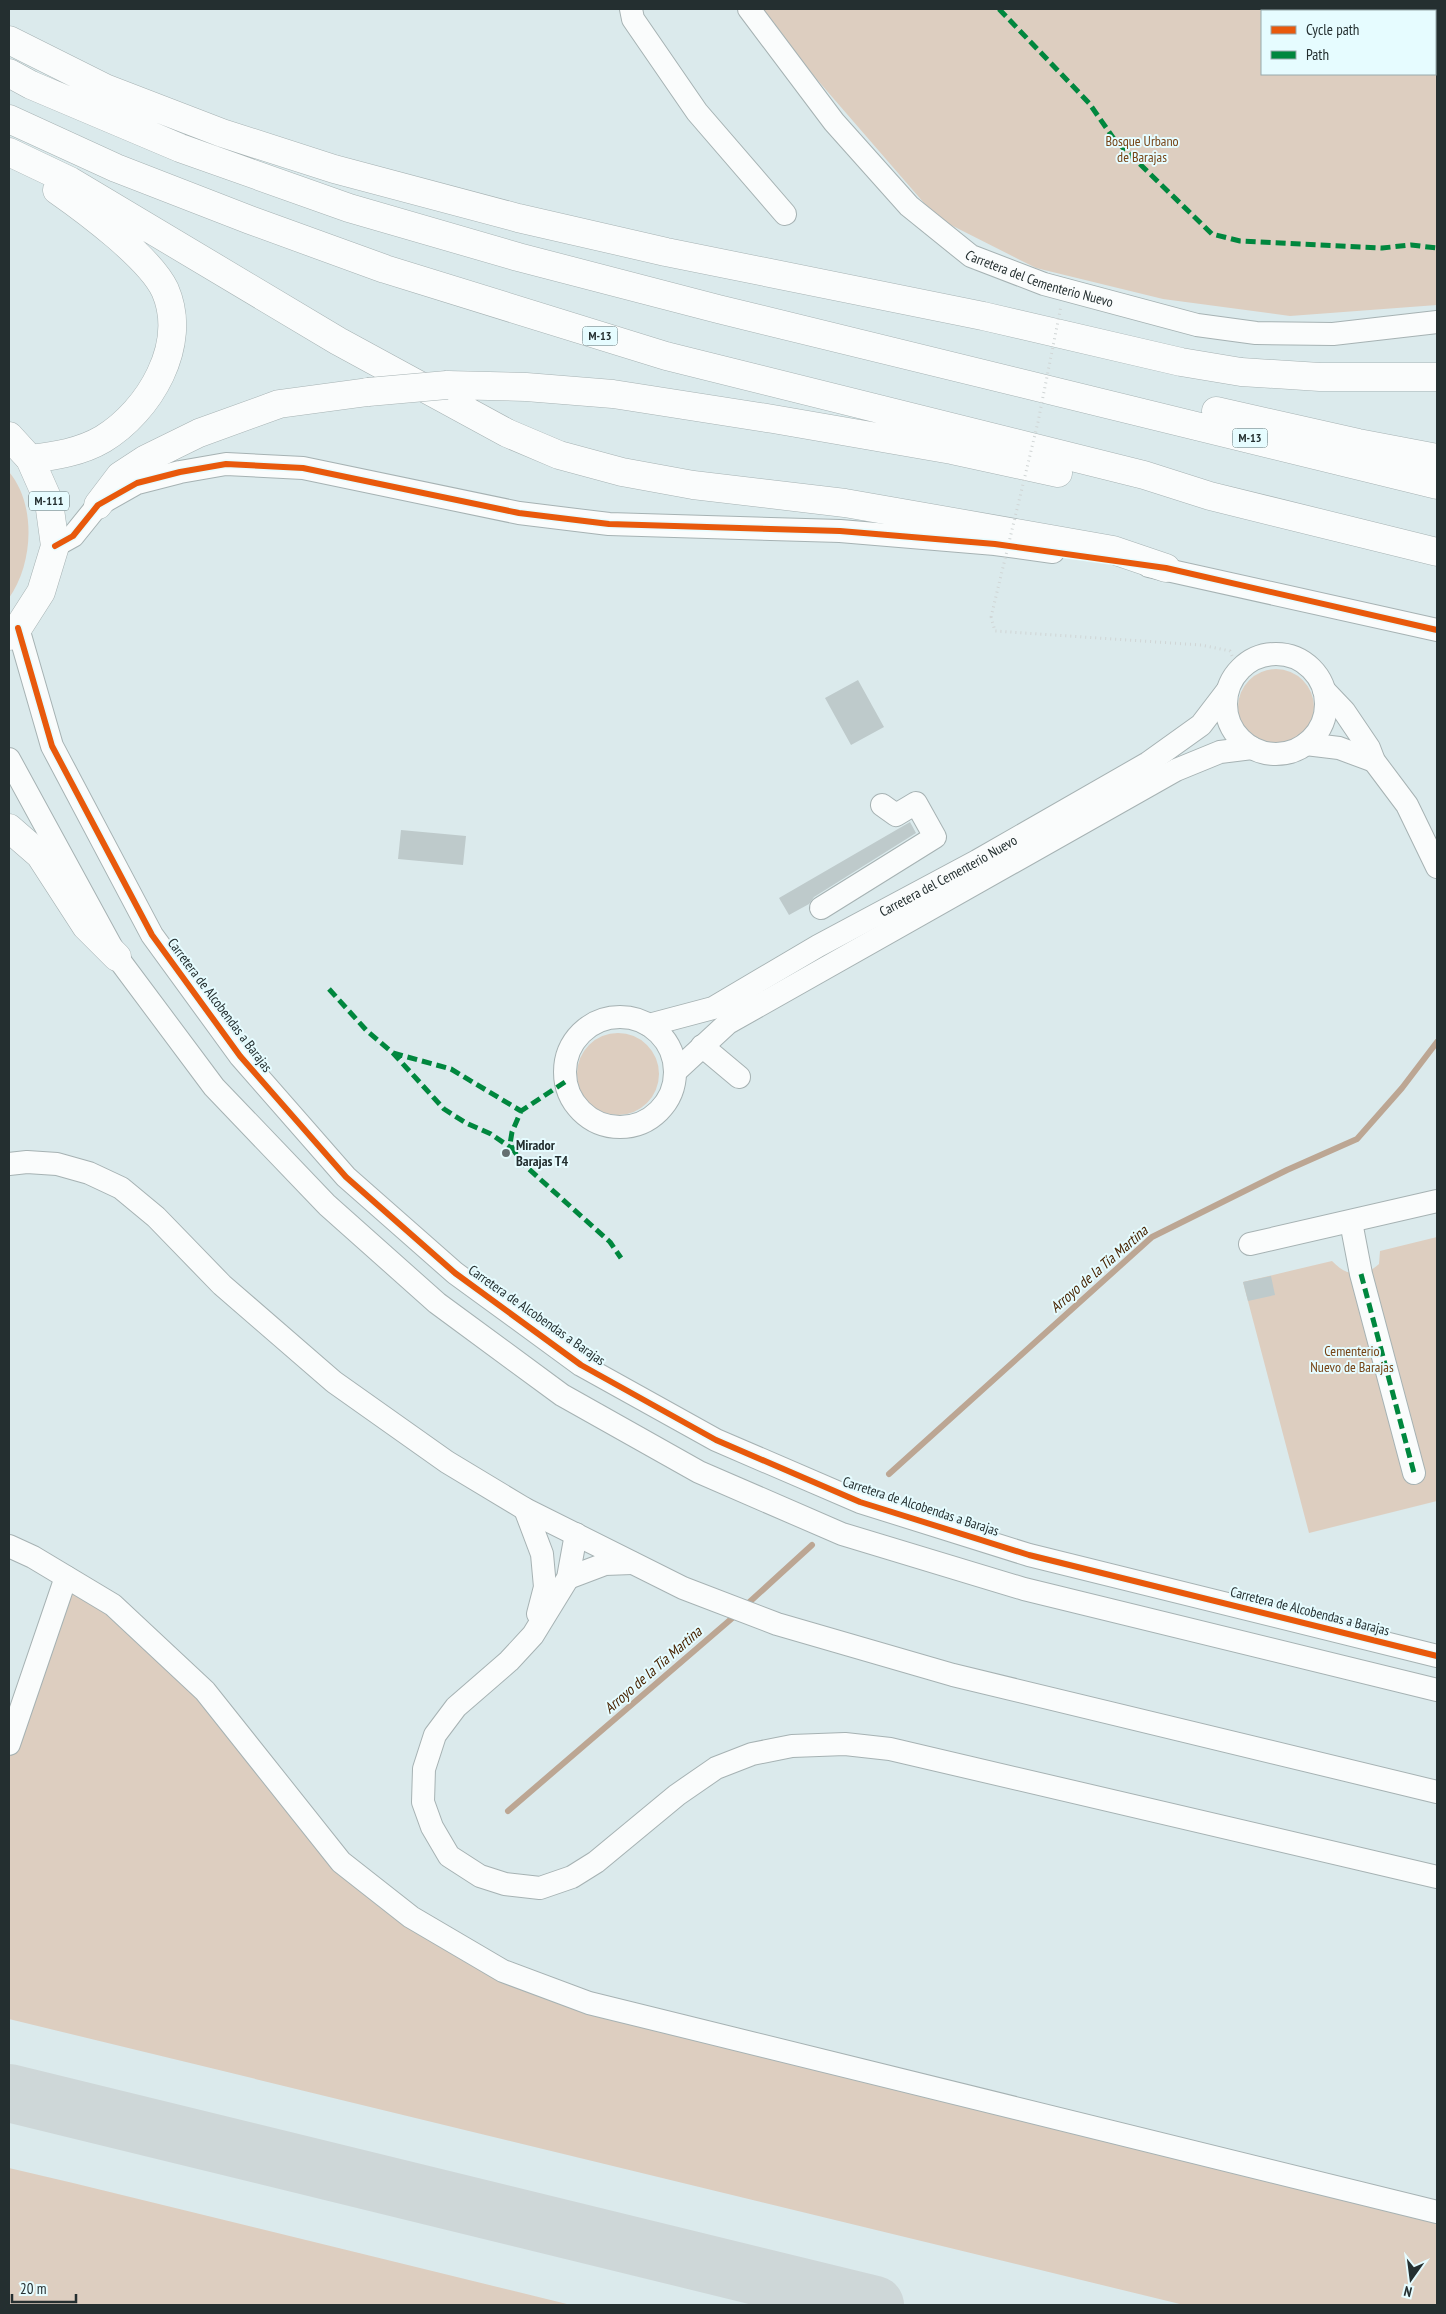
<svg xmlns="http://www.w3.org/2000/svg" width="1446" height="2314" font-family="'PT Sans Narrow',sans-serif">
	<rect width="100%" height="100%" fill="#dbeaec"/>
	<!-- green -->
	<path fill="#ddcec0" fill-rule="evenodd" d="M 756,9 L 1437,9 L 1437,305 L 1290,316 L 1163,299 L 1036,268 L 937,218 ZM 1262,11 L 1435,11 L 1435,74 L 1262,74 Z
		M 9,472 C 37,505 33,565 9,598 Z
		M1238 707a38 38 0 1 1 76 0a38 38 0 1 1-76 0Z
		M577 1074a41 41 0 1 1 82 0a41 41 0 1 1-82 0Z
		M 1437,1237 L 1437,1501 L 1309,1533 L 1243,1282 L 1332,1261 C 1346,1276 1363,1279 1379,1264 L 1380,1251 Z
		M 66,1577 L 205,1691 L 341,1862 L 503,1971 L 1437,2212 L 1437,2305 L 1184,2305 L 9,2019 L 9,1744 Z
		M 9,2168 L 73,2183 L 571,2305 L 9,2305 Z"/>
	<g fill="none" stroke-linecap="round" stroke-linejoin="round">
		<!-- stream -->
		<path stroke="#bca693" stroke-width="6" d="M 889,1474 L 1152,1237 L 1287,1170 L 1357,1139 L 1402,1088 L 1437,1042
			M 744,1607 L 812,1545
			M 508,1811 L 737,1614"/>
		<!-- taxiway -->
		<path stroke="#ced7d8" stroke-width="58" d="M 9,2093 L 875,2305"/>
	</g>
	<!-- building -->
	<path fill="#becacb" d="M 858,680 L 884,727 L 851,745 L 825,698 Z
		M 910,822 L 916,833 L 814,897 L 809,904 L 789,915 L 779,898 Z
		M 401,830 L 466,836 L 463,865 L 398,859 Z
		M 1271,1276 L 1275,1295 L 1248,1301 L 1243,1282 Z"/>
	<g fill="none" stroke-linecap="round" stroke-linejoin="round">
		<!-- minor casing -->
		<g stroke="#a6b2b3" stroke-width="24">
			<g id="minor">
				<path d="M 631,9 L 633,19 L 697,112 L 785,214"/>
				<path id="s1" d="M 749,9 L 834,122 L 909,206 L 971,256 L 1044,284 L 1197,325 L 1256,333 L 1333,334 L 1437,322"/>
				<path d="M 55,546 L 73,536 L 98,505 L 137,483 L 180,472 L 226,464 L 303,468 L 519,513 L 609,524 L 840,531 L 995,544 L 1053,552"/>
				<path d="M 1149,566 L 1437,630"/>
				<path d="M 18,628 L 52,746 L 152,935 L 240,1056 L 346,1177 L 455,1273 L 581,1365 L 716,1440 L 860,1502 L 1029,1555 L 1437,1656"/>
				<circle cx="1276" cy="704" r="50"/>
				<path d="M 1324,690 L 1344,711 L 1369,748 L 1374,761 L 1407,805 L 1437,867"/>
				<path d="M 1306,744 L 1339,748 L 1374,761"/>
				<path d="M 9,759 L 117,957 L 214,1087 L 327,1205 L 437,1303 L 562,1395 L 699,1472 L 842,1534 L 1024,1589 L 1437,1690"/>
				<path d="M 821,908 L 935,837 L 916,803 L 896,815 L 882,805"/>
				<circle cx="620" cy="1072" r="55"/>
				<path id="s2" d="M 649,1025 L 713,1008 L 818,946 L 977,861 L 1148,763 L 1201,725 L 1227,691"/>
				<path d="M 702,1046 L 739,1077"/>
				<path d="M 675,1072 L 728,1023 L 1176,770 L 1220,752 L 1252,748"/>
				<path d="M 9,1164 L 27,1162 L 57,1164 L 89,1173 L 121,1188 L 156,1217 L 222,1285 L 334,1382 L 447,1462 L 525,1509 L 683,1588 L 777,1624 L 953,1675 L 1437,1792"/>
				<path d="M 1351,1222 L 1361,1274 L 1414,1473"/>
				<path d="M 1250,1244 L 1437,1201"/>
				<path d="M 525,1509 L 542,1554 L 545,1587 L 538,1614"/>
				<path d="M 576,1534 L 568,1578 L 533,1635 L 509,1661 L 456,1707 L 435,1735 L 424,1769 L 423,1802 L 432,1827 L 449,1856 L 480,1876 L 505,1884 L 540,1888 L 572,1877 L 596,1862 L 677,1795 L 716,1768 L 752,1754 L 792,1746 L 845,1744 L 890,1749 L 1437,1877"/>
				<path d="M 9,1546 L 33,1557 L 113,1605 L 205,1691 L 341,1862 L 411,1917 L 503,1971 L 589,2003 L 1437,2212"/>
				<path d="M 568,1578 L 605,1564 L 632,1563"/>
				<path d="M 9,1744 L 66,1577"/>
			</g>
		</g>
		<!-- major casing -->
		<g stroke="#a6b2b3" stroke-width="29">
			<path id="major" d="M 9,436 L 30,459 L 49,502 L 55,546 L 41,592 L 18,628 L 9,636
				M 9,828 L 40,855 L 86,926 L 117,957"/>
		</g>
		<!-- highway casing -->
		<g stroke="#a6b2b3" stroke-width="29">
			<path id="highway" d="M 9,40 L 105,88 L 222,133 L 334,169 L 518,218 L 666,252 L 983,316 L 1181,362 L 1241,372 L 1320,377 L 1437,377
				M 9,73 L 31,85 L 180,148 L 349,208 L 518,257 L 718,309 L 1437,485
				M 9,119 L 116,168 L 250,220 L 385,269 L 666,356 L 1144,475 L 1210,496 L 1437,552
				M 9,152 L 70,181 L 338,341 L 507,433 L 559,455 L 622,472 L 693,485 L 845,503 L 1113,550 L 1166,568
				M 447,385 L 526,387 L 613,394 L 773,419 L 952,450 L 1058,473
				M 1216,411 L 1358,443 L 1437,458
				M 30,459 C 55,456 81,452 103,439 C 149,411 189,345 165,290 C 150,258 87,211 57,190
				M 98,505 L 120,476 L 146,459 L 199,433 L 279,404 L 368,392"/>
		</g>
		<!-- path -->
		<path stroke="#d0d5d5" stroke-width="3" stroke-dasharray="1 4" stroke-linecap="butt" d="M 991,617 L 995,631 L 1201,645 L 1230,651 L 1233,658"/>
		<!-- minor -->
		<use href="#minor" stroke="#fafcfc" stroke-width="22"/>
		<!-- major -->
		<use href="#major" stroke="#fafcfc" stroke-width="28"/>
		<!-- highway -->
		<use href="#highway" stroke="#fafcfc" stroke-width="28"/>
		<!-- highway-bridge casing -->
		<g stroke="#a6b2b3" stroke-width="29" stroke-linecap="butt">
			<path id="highway-bridge" d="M 368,392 L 447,385"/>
		</g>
		<!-- path-bridge -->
		<path stroke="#d0d5d5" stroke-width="3" stroke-dasharray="1 4" stroke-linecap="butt" d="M 991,617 L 1038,422 L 1061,306"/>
		<!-- highway-bridge -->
		<use href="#highway-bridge" stroke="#fafcfc" stroke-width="28"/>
		<!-- quiet -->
		<path stroke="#00873e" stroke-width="5" stroke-dasharray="10 5" stroke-linecap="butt" d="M 999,9 L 1089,103 L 1114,139 L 1212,234 L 1240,241 L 1382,248 L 1411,245 L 1437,248
			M 329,989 L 367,1031 L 393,1053 L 444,1109 L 466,1123 L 491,1134 L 514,1150
			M 393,1053 L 451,1069 L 521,1111
			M 565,1082 L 521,1111 L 512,1132 L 510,1144 L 521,1162 L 610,1242 L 621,1258
			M 1361,1274 L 1414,1473"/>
		<!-- cycleway casing -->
		<g stroke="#e6fcff" stroke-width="9">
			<path id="cycleway" d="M 55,546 L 73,536 L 98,505 L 137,483 L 180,472 L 226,464 L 303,468 L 519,513 L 609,524 L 840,531 L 995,544 L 1166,568 L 1437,630
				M 18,628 L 52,746 L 152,935 L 240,1056 L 346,1177 L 455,1273 L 581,1365 L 716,1440 L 860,1502 L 1029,1555 L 1437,1656"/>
		</g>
		<!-- cycleway -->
		<use href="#cycleway" stroke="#e8590c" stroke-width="6"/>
	</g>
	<!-- markers -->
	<circle fill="#647072" stroke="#e6fcff" stroke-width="2" cx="506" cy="1153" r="5"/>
	<g text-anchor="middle" stroke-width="4" stroke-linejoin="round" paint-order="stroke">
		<!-- shield labels -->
		<g fill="#e6fcff" stroke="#5e6c6e" stroke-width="1">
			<rect x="582.5" y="326.5" width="35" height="19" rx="4"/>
			<rect x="1232.5" y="428.5" width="35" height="19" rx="4"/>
			<rect x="29" y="491.5" width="40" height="19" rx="4"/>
		</g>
		<g font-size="12" font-weight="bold" fill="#242f30">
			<text x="600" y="340">M-13</text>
			<text x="1250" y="442">M-13</text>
			<text x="49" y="505">M-111</text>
		</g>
		<!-- park labels -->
		<g font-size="14" fill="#764416" stroke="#e6fcff">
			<text x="1142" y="146">Bosque Urbano<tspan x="1142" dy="16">de Barajas</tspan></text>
			<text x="1352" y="1356">Cementerio<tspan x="1352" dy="16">Nuevo de Barajas</tspan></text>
		</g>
		<!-- street labels -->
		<g font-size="14" fill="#242f30" stroke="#e6fcff">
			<text dy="5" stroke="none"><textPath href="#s1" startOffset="406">Carretera del Cementerio Nuevo</textPath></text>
			<text dy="5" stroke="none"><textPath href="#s2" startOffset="336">Carretera del Cementerio Nuevo</textPath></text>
			<text transform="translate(220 1005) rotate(53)" y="5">Carretera de Alcobendas a Barajas</text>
			<text transform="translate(537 1315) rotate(35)" y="5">Carretera de Alcobendas a Barajas</text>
			<text transform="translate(921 1506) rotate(18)" y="5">Carretera de Alcobendas a Barajas</text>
			<text transform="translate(1310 1611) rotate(14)" y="5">Carretera de Alcobendas a Barajas</text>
		</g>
		<!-- poi labels -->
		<g font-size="14" font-weight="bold" fill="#242f30" stroke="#e6fcff" text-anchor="start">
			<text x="516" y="1150">Mirador<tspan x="516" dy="16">Barajas T4</tspan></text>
		</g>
		<!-- water labels -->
		<g font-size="15" font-style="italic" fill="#482300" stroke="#e6fcff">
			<text transform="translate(1099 1269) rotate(-41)" y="5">Arroyo de la Tía Martina</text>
			<text transform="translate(653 1670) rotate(-41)" y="5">Arroyo de la Tía Martina</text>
		</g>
	</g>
	<!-- border -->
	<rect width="1446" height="2314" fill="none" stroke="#242f30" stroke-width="20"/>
	<!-- legend -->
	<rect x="1261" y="10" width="175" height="65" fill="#e6fcff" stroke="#98aaac"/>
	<rect x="1271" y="26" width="25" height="8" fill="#e8590c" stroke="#98aaac"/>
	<text x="1306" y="35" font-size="15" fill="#242f30">Cycle path</text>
	<rect x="1271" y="51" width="25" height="8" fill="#00873e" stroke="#98aaac"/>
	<text x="1306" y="60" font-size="15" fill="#242f30">Path</text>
	<!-- north arrow -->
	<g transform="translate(1411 2279) rotate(194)" stroke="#e6fcff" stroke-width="4" paint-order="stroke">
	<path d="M0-4L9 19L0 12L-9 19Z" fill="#242f30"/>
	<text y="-8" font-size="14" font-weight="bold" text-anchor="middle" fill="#242f30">N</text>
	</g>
	<!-- scale -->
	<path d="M12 2294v8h64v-8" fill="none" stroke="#242f30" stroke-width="2.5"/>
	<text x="20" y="2294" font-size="15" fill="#242f30" stroke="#e6fcff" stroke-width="4" paint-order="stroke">20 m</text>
</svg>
